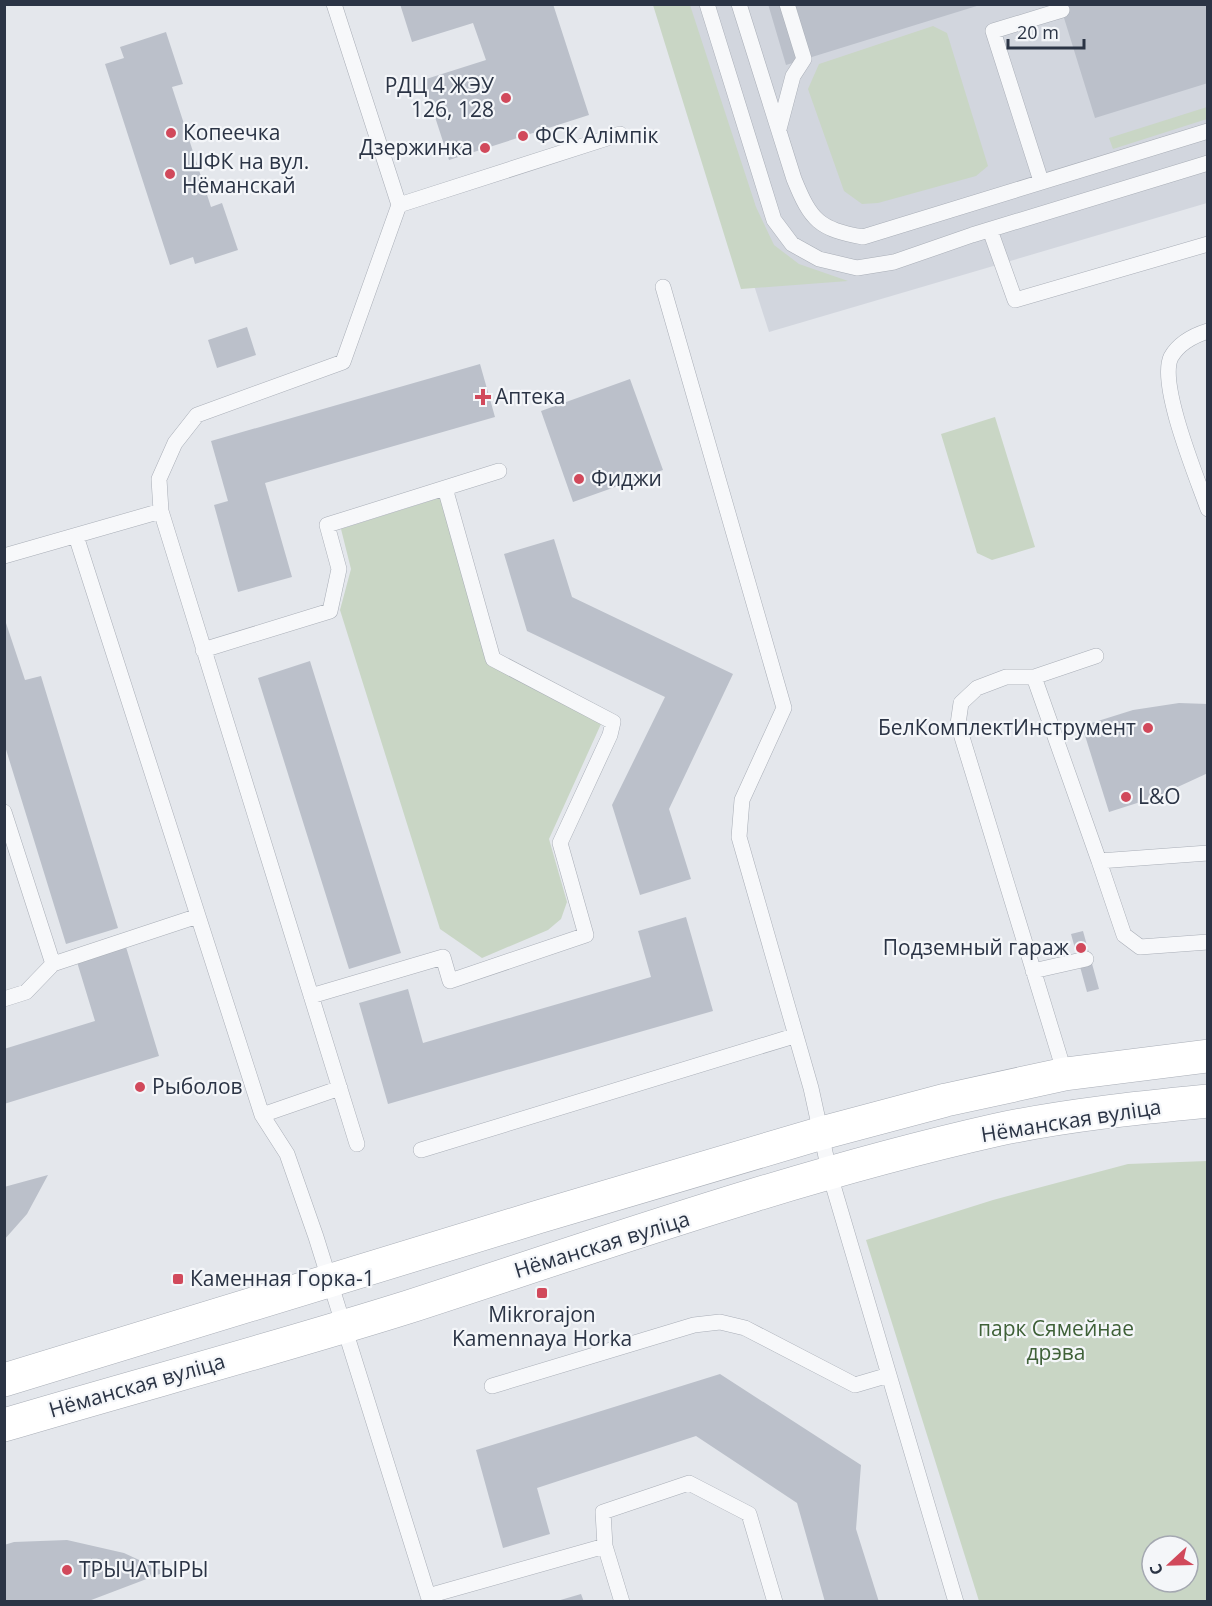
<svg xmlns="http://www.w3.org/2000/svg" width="1212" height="1606" font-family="'Open Sans',sans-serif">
	<rect width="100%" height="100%" fill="#e4e7ec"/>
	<!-- built -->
	<path fill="#d2d6de" d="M 664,5 L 1207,5 L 1207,203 L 769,332 Z"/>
	<!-- green -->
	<path fill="#c9d6c5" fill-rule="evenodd" d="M 653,5 L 690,5 L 756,207 L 774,245 L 799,264 L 848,281 L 741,289 Z
		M 933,26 L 947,33 L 988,166 L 976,176 L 878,203 L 862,204 L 844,191 L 808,89 L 819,64 Z
		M 1207,107 L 1207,119 L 1113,149 L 1109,138 Z
		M 995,417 L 1035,547 L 992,560 L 977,553 L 941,434 Z
		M 442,497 L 487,663 L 601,724 L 549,839 L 567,902 L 561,919 L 548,930 L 482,958 L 440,929 L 340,610 L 351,569 L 341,529 Z
		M 1207,1161 L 1207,1601 L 979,1601 L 866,1240 L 993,1200 L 1128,1164 ZM 1152,1546 L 1188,1546 L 1188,1582 L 1152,1582 Z"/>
	<!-- building -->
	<path fill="#bbc0ca" d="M 400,4 L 553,4 L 589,115 L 449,160 L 423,80 L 486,60 L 473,23 L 412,42 Z
		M 768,4 L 980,4 L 980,5 L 786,65 Z
		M 1060,5 L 1208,5 L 1208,83 L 1095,118 Z
		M 166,32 L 183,84 L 172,87 L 211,207 L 222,203 L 238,250 L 195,264 L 193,257 L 170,265 L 105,64 L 124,58 L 120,47 Z
		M 247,327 L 256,355 L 217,368 L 208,340 Z
		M 480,364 L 495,417 L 265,483 L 292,577 L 238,592 L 214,505 L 228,501 L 211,441 Z
		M 630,379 L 663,470 L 573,502 L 541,411 Z
		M 554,539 L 572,597 L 733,674 L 669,809 L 691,879 L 640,895 L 612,805 L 665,697 L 527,631 L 504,554 Z
		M 4,617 L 25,680 L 41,676 L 118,928 L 66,944 L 4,743 Z
		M 310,661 L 401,953 L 349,969 L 258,678 Z
		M 1179,703 L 1208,704 L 1208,773 L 1156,797 L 1109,812 L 1082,726 L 1133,710 Z
		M 686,917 L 713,1011 L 388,1104 L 359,1003 L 408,989 L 423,1043 L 651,977 L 638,931 Z
		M 1083,931 L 1099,989 L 1087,992 L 1071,934 Z
		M 126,947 L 159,1056 L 4,1104 L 4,1049 L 95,1021 L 77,962 Z
		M 48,1175 L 27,1214 L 4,1240 L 4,1187 Z
		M 720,1374 L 861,1465 L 856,1529 L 879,1602 L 825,1602 L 797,1503 L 696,1436 L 537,1488 L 550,1534 L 503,1548 L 476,1450 Z
		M 67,1540 L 124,1553 L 165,1572 L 86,1602 L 4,1602 L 4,1545 L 14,1542 Z
		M 581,1594 L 584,1602 L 557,1602 L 557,1601 Z"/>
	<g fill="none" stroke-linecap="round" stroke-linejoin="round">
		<!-- service casing -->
		<g stroke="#a9aeb7" stroke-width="16">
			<path id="service" d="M 334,4 L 399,205 L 343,362 L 197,415 L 175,443 L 159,479 L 161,511 L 357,1144
				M 707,4 L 774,220 L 792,244 L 819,259 L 857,268 L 894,262 L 972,235 L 1208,163
				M 739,4 L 794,179 C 811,221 819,229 863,237 L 1208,131
				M 779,129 L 793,76 L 804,59 L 787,4
				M 1041,181 L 993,31 L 1062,10
				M 399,205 L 620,134
				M 990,230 L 1015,300 L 1208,244
				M 663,287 L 784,708 L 742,800 L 739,837 L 811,1088 L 830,1175 L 956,1602
				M 1208,331 C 1192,336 1179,343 1171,357 C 1158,384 1197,478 1208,509
				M 76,536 L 262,1115 L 287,1154 L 316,1237 L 430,1602
				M 4,556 L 161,511
				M 203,650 L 330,611 L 339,569 L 327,525 L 499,471
				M 1034,677 L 1099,861 L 1208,853
				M 4,812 L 53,964 L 26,992 L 4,999
				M 1099,861 L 1124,935 L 1140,947 L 1208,942
				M 53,964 L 198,916
				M 1033,971 L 1086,959
				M 311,996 L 443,957 L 450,981 L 586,935 L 560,843 L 610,735 L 613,722 L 493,659 L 445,488
				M 1065,1074 L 958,724 L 961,703 L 977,688 L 1006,677 L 1034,677 L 1096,656
				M 262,1115 L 340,1088
				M 421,1150 L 794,1036
				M 492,1386 L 694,1325 L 720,1322 L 745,1328 L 855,1385 L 889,1375
				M 428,1596 L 605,1546
				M 622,1602 L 605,1546 L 603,1512 L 689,1483 L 749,1514 L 775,1602"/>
		</g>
		<!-- secondary casing -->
		<g stroke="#a9aeb7" stroke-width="34">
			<path id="secondary" d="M 4,1380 L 538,1217 L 822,1133 L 946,1100 L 1065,1074 L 1208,1056
				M 4,1425 C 139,1385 274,1349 408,1307 C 602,1244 797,1175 996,1130 C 1066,1115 1137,1108 1208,1101"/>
		</g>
		<!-- service -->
		<use href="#service" stroke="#f7f8fa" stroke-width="15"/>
		<!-- secondary -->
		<use href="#secondary" stroke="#fff" stroke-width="33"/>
	</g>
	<!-- markers -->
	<g fill="#d1495b" stroke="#f4f6f9" stroke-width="2">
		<circle cx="506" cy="98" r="6"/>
		<circle cx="171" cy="133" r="6"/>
		<circle cx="523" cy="136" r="6"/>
		<circle cx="485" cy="148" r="6"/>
		<circle cx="170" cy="174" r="6"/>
		<path d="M480 388h6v6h6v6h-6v6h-6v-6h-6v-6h6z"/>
		<circle cx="579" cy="479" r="6"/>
		<circle cx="1148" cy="728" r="6"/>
		<circle cx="1126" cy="797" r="6"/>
		<circle cx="1081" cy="948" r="6"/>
		<circle cx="140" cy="1087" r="6"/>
		<rect x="172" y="1273" width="12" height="12" rx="3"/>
		<rect x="536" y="1287" width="12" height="12" rx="3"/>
		<circle cx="67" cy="1570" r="6"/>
	</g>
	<g text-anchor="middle" stroke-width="4.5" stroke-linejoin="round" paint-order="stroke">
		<!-- poi labels -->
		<g font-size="21" fill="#2b3445" stroke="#f4f6f9" text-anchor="start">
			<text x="494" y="93" text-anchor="end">РДЦ 4 ЖЭУ<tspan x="494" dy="24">126, 128</tspan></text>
			<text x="183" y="140">Копеечка</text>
			<text x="535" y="143">ФСК Алімпік</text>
			<text x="473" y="155" text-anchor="end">Дзержинка</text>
			<text x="182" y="169">ШФК на вул.<tspan x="182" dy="24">Нёманскай</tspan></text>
			<text x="495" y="404">Аптека</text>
			<text x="591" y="486">Фиджи</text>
			<text x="1136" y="735" text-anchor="end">БелКомплектИнструмент</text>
			<text x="1138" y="804">L&amp;O</text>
			<text x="1069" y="955" text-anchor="end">Подземный гараж</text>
			<text x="152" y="1094">Рыболов</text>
			<text x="190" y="1286">Каменная Горка-1</text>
			<text x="542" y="1322" text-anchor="middle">Mikrorajon<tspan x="542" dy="24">Kamennaya Horka</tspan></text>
			<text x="79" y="1577">ТРЫЧАТЫРЫ</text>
		</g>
		<!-- street labels -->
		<g font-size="21" fill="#2b3445" stroke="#f4f6f9">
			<text transform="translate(1071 1121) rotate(-9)" y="7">Нёманская вуліца</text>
			<text transform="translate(602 1245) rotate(-17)" y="7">Нёманская вуліца</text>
			<text transform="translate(137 1386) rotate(-16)" y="7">Нёманская вуліца</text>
		</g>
		<!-- park labels -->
		<g font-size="21" fill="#3f6138" stroke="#f4f6f9">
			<text x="1056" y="1336">парк Сямейнае<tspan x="1056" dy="24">дрэва</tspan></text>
		</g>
	</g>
	<!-- border -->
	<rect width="1212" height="1606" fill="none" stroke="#2b3445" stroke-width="12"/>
	<!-- north arrow -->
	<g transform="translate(1170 1564) rotate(248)"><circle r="28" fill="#f4f6f9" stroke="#a4a8b1" stroke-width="1.5"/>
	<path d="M0-4.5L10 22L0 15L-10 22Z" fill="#d1495b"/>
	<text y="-9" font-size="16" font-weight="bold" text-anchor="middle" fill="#2b3445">С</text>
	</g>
	<!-- scale -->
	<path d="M1008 39v9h76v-9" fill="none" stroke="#2b3445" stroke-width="3"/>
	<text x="1017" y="39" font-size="18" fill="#2b3445" stroke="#f4f6f9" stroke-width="4.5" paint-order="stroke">20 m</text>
</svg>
